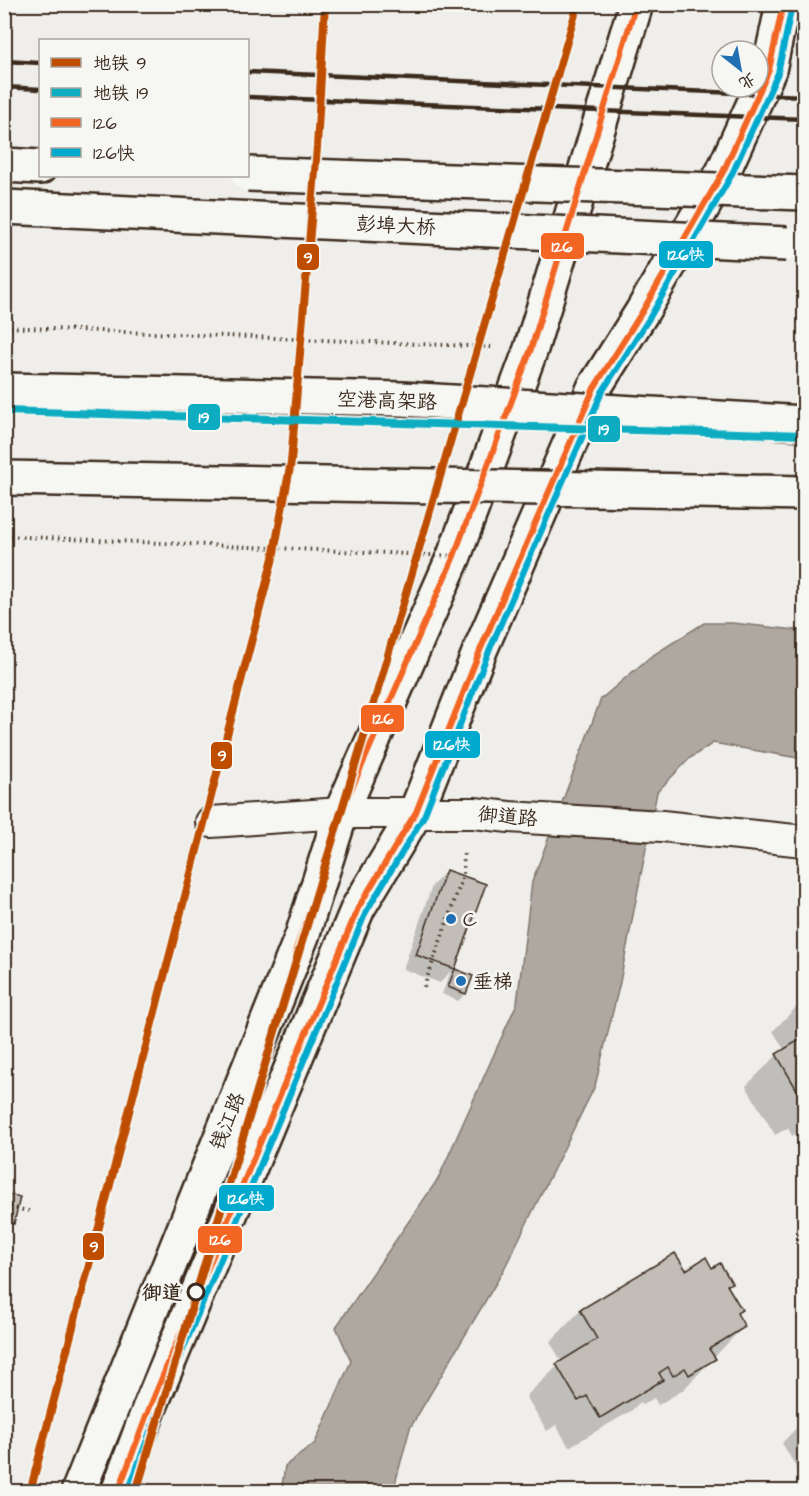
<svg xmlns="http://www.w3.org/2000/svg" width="809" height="1496" font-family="'Architects Daughter','LXGW WenKai TC',sans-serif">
	<rect width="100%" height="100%" fill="#efeeea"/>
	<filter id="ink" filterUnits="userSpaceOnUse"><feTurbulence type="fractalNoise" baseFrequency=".0167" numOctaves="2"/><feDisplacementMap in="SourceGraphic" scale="12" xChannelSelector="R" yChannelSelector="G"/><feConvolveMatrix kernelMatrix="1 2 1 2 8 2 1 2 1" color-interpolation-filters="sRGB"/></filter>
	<g filter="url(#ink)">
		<!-- water -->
		<path fill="#afa8a1" stroke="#81766d" stroke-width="1.5" d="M 704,623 L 732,623 L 804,631 L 804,759 L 713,743 L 690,758 L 657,792 L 620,982 L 595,1086 L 502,1273 L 410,1428 L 393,1491 L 281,1492 L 285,1466 L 315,1443 L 351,1361 L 336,1327 L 438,1179 L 517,1003 L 532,882 L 601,699 L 650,657 Z"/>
		<!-- shadow -->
		<path fill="#0003" d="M 446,871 L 485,885 L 453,970 L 471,976 L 465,994 L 458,1001 L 442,994 L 451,971 L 440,983 L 403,969 L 432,886 Z
			M 804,999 L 804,1129 L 792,1136 L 788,1128 L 775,1135 L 746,1086 L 777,1055 L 785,1051 L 773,1031 Z
			M 4,1194 L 13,1223 L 4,1232 Z
			M 675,1255 L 685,1272 L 712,1270 L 730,1283 L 726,1286 L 741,1310 L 736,1315 L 743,1327 L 683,1390 L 658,1405 L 654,1398 L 642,1405 L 640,1402 L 631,1411 L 569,1447 L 556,1425 L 547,1431 L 526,1396 L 562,1362 L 550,1342 L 580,1311 Z
			M 804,1420 L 804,1481 L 782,1443 Z"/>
		<!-- building -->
		<path fill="#c2bdb7" stroke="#3b2a1e" stroke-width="1.5" d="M 446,870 L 486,884 L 455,969 L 416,955 Z
			M 455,969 L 473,976 L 466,994 L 448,987 Z
			M 804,1037 L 804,1102 L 776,1054 Z
			M 4,1193 L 20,1197 L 14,1224 L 4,1222 Z
			M 675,1253 L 686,1270 L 706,1257 L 712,1268 L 720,1263 L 732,1283 L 727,1285 L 742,1310 L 737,1313 L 745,1327 L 709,1349 L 716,1359 L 689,1375 L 685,1368 L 673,1376 L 668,1367 L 659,1373 L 663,1380 L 600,1418 L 587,1396 L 578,1401 L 556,1364 L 597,1339 L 580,1310 Z"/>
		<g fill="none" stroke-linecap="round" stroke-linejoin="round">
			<!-- minor casing -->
			<g stroke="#3b2a1e" stroke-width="34">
				<path id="minor" d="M 211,822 L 341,813 L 474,813 L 509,817 L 662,826 L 804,841"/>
			</g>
			<!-- secondary casing -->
			<g stroke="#3b2a1e" stroke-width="38">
				<path id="secondary" d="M 78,1492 L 302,936 L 341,813 L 454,556 L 531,349 L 636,4
					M 118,1492 L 149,1409 L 358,908 L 416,812 L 481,648 L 594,388 L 642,312 L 723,172 L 769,70 L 783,4"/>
			</g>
			<!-- primary casing -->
			<g stroke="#3b2a1e" stroke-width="38">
				<path id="primary" d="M 4,165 L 40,167"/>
			</g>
			<!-- path -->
			<path stroke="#3b2a1e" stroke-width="4" stroke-dasharray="1.5 4.5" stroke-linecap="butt" d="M 4,327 L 494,347
				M 424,987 L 463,876 L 464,851
				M 4,1206 L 33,1212"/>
			<!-- minor -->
			<use href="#minor" stroke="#f6f6f2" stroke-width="30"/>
			<!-- secondary -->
			<use href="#secondary" stroke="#f6f6f2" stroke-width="33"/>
			<!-- primary -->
			<use href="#primary" stroke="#f6f6f2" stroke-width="33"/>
			<!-- rail -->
			<path stroke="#3b2a1e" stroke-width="4.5" d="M 4,61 L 40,63
				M 248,72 L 804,96
				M 4,87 L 40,89
				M 248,97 L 804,119"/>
			<!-- primary-bridge casing -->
			<g stroke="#3b2a1e" stroke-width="38" stroke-linecap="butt">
				<path id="primary-bridge" d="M 248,174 L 804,193
					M 4,207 L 787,244"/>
			</g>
			<!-- trunk-bridge casing -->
			<g stroke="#3b2a1e" stroke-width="38" stroke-linecap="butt">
				<path id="trunk-bridge" d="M 4,390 L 402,399 L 804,423
					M 4,478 L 804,493"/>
			</g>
			<!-- path-bridge -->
			<path stroke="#3b2a1e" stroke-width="4" stroke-dasharray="1.5 4.5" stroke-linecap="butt" d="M 4,536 L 454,556"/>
			<!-- primary-bridge -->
			<use href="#primary-bridge" stroke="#f6f6f2" stroke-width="33"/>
			<!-- trunk-bridge -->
			<use href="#trunk-bridge" stroke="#f6f6f2" stroke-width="33"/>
			<!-- bus-1 casing -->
			<g stroke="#f6f6f2" stroke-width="10">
				<path id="bus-1" d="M 294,955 L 341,813 L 454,556 L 531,349 L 636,4
					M 118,1492 L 149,1409 L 358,908 L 416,812 L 481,648 L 594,388 L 642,312 L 723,172 L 769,70 L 783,4"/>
			</g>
			<!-- bus-2 casing -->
			<g stroke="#f6f6f2" stroke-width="10">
				<path id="bus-2" d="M 128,1492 L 157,1412 L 366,912 L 424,816 L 489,651 L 602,392 L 650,317 L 731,176 L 778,73 L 792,6"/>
			</g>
			<!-- bus-1 -->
			<use href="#bus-1" stroke="#f26522" stroke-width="6"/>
			<!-- bus-2 -->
			<use href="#bus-2" stroke="#00a9ce" stroke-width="6"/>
			<!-- metro-1 casing -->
			<g stroke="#f6f6f2" stroke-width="12">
				<path id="metro-1" d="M 30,1492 L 273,558 L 291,462 L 317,147 L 325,4
					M 136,1492 L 371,713 L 578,4"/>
			</g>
			<!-- metro-2 casing -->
			<g stroke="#f6f6f2" stroke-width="12">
				<path id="metro-2" d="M 4,411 L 804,435"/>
			</g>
			<!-- metro-1 -->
			<use href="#metro-1" stroke="#be4d00" stroke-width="8"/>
			<!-- metro-2 -->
			<use href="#metro-2" stroke="#0dacc1" stroke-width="8"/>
		</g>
	</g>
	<!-- markers -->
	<g fill="#1f6fb2" stroke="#f6f6f2" stroke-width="2">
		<circle cx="451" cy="919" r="6"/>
		<circle cx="461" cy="981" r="6"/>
	</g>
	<circle fill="#f6f6f2" stroke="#3b2a1e" stroke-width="3" cx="196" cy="1292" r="8"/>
	<g text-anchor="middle" stroke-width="5" stroke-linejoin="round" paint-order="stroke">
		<!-- street labels -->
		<g font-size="20" fill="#3b2a1e" stroke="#f6f6f2">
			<text transform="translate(396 225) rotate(3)" y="7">彭埠大桥</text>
			<text transform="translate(387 400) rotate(2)" y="7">空港高架路</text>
			<text transform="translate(508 816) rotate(5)" y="7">御道路</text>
			<text transform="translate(227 1121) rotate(-68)" y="7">钱江路</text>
		</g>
		<!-- poi labels -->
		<g font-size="20" fill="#3b2a1e" stroke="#f6f6f2" text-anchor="start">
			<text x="463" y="926">C</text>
			<text x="473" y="988">垂梯</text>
		</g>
		<!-- stop labels -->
		<g font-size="20" font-weight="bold" fill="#3b2a1e" stroke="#f6f6f2" text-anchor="end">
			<text x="182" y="1299">御道</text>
		</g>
	</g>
	<g stroke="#f6f6f2" stroke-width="2">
		<rect x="540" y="232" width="45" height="28" rx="6" fill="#f26522"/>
		<rect x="658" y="240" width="56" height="29" rx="6" fill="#00a9ce"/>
		<rect x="296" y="243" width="24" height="28" rx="6" fill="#be4d00"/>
		<rect x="187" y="403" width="34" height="28" rx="6" fill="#0dacc1"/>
		<rect x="587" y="415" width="34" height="28" rx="6" fill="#0dacc1"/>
		<rect x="360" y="704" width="45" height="29" rx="6" fill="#f26522"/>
		<rect x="424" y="730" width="57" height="29" rx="6" fill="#00a9ce"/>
		<rect x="210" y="741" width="23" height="29" rx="6" fill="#be4d00"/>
		<rect x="218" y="1184" width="57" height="28" rx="6" fill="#00a9ce"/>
		<rect x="197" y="1225" width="46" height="29" rx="6" fill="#f26522"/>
		<rect x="82" y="1232" width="23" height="29" rx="6" fill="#be4d00"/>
	</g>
	<g font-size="16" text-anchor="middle" font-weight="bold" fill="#fff">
		<text x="562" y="252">126</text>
		<text x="686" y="260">126快</text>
		<text x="308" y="263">9</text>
		<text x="204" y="423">19</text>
		<text x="604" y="435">19</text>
		<text x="383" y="724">126</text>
		<text x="452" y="750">126快</text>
		<text x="222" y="761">9</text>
		<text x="246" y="1204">126快</text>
		<text x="220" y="1245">126</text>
		<text x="94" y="1252">9</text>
	</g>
	<!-- margin -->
	<rect width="809" height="1496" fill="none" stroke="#f6f6f2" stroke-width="24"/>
	<rect x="12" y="12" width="785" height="1472" fill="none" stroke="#3b2a1e" stroke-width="2" filter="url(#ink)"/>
	<!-- legend -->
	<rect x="39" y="39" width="210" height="138" fill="#f6f6f2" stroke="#aba49d" stroke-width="1.5"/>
	<rect x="51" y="58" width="30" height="9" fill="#be4d00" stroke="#aba49d" stroke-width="1.5"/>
	<text x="93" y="69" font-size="18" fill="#3b2a1e">地铁 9</text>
	<rect x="51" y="88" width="30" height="9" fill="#0dacc1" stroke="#aba49d" stroke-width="1.5"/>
	<text x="93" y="99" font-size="18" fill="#3b2a1e">地铁 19</text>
	<rect x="51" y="118" width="30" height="9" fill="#f26522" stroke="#aba49d" stroke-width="1.5"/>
	<text x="93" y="129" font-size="18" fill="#3b2a1e">126</text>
	<rect x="51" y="148" width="30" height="9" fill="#00a9ce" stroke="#aba49d" stroke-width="1.5"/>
	<text x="93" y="159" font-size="18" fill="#3b2a1e">126快</text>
	<!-- north arrow -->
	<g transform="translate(740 69) rotate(149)"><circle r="28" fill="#f6f6f2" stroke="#aba49d" stroke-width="1.5"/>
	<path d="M0-4.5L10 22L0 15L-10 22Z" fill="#1f6fb2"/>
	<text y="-9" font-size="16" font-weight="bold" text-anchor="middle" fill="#3b2a1e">北</text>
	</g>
</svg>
